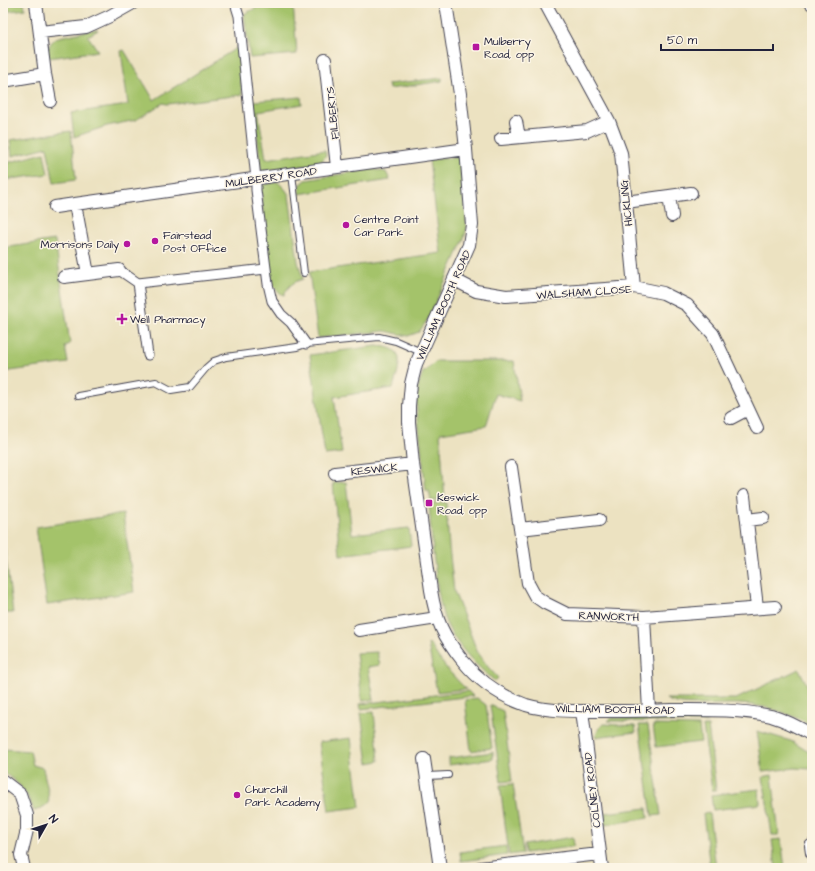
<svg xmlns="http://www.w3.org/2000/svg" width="815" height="871" font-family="'Architects Daughter',sans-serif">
	<rect width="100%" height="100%" fill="#fcf5e5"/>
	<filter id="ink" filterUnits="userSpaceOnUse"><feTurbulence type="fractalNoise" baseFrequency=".025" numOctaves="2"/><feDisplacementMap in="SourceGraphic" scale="8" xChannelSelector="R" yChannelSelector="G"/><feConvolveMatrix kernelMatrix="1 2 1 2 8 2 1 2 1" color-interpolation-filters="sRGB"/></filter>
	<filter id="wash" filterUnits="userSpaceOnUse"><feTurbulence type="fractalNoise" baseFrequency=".012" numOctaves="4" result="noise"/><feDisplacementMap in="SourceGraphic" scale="16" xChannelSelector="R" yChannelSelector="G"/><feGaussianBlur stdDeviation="0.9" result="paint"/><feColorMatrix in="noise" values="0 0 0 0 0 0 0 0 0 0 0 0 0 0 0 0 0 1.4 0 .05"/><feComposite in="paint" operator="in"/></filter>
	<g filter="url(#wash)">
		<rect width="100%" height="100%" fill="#ece2c1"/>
		<!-- green -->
		<path fill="#a4c36b" stroke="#637253" d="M 3,3 L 24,3 L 25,9 L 3,12 Z
			M 266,3 L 293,3 L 297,54 L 250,58 L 244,14 Z
			M 97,29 L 98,30 L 88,36 L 98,51 L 49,58 C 46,48 50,41 59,37 Z
			M 238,47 L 242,95 L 167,104 L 163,103 L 136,120 L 107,126 L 74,137 L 71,113 L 128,105 L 121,51 L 124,50 L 154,100 Z
			M 442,78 L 442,81 L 389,89 L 388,84 Z
			M 301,97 L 302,104 L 258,111 L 266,159 L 325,150 L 326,155 L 322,161 L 317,164 L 261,172 L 254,101 Z
			M 71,131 L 76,180 L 54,183 L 47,147 L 12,156 L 10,140 Z
			M 44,153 L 48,174 L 3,180 L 3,164 Z
			M 459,157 L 467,228 L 463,241 L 428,319 L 419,332 L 408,336 L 385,331 L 318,338 L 309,272 L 441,253 L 429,160 Z
			M 372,169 L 386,172 L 390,180 L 299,194 L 300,185 L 306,180 Z
			M 278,182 L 285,189 L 289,195 L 298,262 L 303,279 C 293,282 288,286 284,295 L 279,293 L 272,284 L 260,185 Z
			M 55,240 L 70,344 L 65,346 L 68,363 L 3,372 L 3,248 Z
			M 376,346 C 409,347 399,366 393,388 L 334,397 L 342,453 L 325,455 L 310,355 Z
			M 436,361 L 514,361 L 520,401 L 496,394 L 486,426 L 440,433 L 445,500 L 431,501 L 429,491 L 426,491 L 416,402 L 419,383 L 423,372 L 426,371 Z
			M 346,482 L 352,534 L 409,528 L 411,546 L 340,555 L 333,483 Z
			M 446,502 L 449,547 L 454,591 L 477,651 L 488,667 L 498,678 L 495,681 C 475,665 457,646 446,623 C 441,611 439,596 437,584 C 433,557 431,531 429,504 Z
			M 123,514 L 134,592 L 47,605 L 36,527 Z
			M 3,537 L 13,613 L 3,613 Z
			M 428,644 L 430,644 C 440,662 452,675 466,689 L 437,692 Z
			M 377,652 L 380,665 L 368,667 L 374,700 L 362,701 L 356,653 Z
			M 799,669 L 812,695 L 812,725 C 789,713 765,705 739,704 C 717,703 684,709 666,699 L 736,699 Z
			M 468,691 L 473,696 L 361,709 L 360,704 Z
			M 477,698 L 486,705 L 492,748 L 471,751 L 465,700 Z
			M 490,705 L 503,711 L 512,781 L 501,782 Z
			M 374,712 L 379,761 L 368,763 L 361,713 Z
			M 707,717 L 707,722 L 608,721 L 611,718 Z
			M 604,724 L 635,726 L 636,732 L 595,737 L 599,728 Z
			M 639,725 L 648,725 L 661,815 L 652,816 Z
			M 653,725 L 699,726 L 701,742 L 656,747 Z
			M 703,726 L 708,726 L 716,790 L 712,790 Z
			M 757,731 L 791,741 L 812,754 L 812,769 L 795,768 L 763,772 Z
			M 351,738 L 360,807 L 329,811 L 319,742 Z
			M 3,749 L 30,751 L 33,765 L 43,768 C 44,776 51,796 48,803 C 45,807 38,810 34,811 C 28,794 19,781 3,773 Z
			M 493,752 L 493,759 L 449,765 L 449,758 Z
			M 772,775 L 779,835 L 772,835 L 763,777 Z
			M 513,784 L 523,853 L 509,855 L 500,785 Z
			M 759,789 L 760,804 L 713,810 L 711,795 Z
			M 647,808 L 648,818 L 605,825 L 605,813 Z
			M 709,813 L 716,868 L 710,868 L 703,814 Z
			M 573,837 L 574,846 L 571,847 L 525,853 L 524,845 Z
			M 781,839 L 785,868 L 776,868 L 772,840 Z
			M 506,846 L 507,855 L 461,861 L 460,852 Z"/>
	</g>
	<g filter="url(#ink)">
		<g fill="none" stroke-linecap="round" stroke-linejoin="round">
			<!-- service casing -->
			<g stroke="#403f4f" stroke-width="8">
				<path id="service" d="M 292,174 L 304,273
					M 78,396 L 156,382 L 171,390 L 190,387 L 206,368 L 214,361 L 226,357 L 297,347 L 306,344 L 379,337 L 396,341 L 421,352
					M 427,776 L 448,775"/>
			</g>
			<!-- pedestrian casing -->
			<g stroke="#403f4f" stroke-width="11">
				<path id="pedestrian" d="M 235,3 L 239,16 L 256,179 L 256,190 L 268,284 L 272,301 L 281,314 L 291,323 L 306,344
					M 119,270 L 138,283
					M 148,355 L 138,283 L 266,269"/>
			</g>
			<!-- minor casing -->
			<g stroke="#403f4f" stroke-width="14">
				<path id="minor" d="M 36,3 L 45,74 L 50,101
					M 446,3 L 460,94 L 466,149 L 472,225 L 469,245 L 416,364 L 411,384 L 409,406 L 409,422 L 413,464 L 431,590 C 436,621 443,636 463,661 C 480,682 500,696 526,705 C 549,712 578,711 602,711 C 625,711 648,711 671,710 C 704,710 738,709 771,716 C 785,720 800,728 812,735
					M 545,3 L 609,121 L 621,153 L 626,202 L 634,287
					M 811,3 L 812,4
					M 40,32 L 86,27 L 110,16 L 133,3
					M 325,60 L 337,167
					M 3,81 L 45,74
					M 516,121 L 519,137
					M 501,139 L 587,131 L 609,121
					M 669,196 L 672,216
					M 626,202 L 691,193
					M 55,207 L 75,204
					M 88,274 L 75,204 L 466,149
					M 64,277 L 119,270
					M 455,280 L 476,291 L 506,296 L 634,287 L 663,293 L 687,305 L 713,334 L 757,428
					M 731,418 L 748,409
					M 511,467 L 528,583 L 535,596 L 545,603 L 567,614 L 644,617 L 775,607
					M 335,473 L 413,464
					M 744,496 L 757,607
					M 747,520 L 763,518
					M 520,529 L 599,520
					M 644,617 L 649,711
					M 359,630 L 437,618
					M 582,711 L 602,868
					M 424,759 L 440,868
					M 3,781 L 20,794 L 27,815 L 27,830 L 21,855 L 24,868
					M 812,846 L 811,846 L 812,853
					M 480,868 L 599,854"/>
			</g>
			<!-- service -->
			<use href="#service" stroke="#fff" stroke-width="6"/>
			<!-- pedestrian -->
			<use href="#pedestrian" stroke="#fff" stroke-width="9"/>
			<!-- minor -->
			<use href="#minor" stroke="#fff" stroke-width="12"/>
		</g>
	</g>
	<!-- markers -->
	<g fill="#b5179e" stroke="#fcf5e5" stroke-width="1.5">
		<rect x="472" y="43" width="8" height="8" rx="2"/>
		<circle cx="346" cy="225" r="4"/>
		<circle cx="155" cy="241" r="4"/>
		<circle cx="127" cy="244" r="4"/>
		<path d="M120 313h4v4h4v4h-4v4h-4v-4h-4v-4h4z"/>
		<rect x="425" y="499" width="8" height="8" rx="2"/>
		<circle cx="237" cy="795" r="4"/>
	</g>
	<g text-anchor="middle" stroke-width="3" stroke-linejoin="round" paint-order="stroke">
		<!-- poi labels -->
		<g font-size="11" fill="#22223b" stroke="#fcf5e5" text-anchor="start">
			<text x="484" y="45">Mulberry<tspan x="484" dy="13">Road, opp</tspan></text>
			<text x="354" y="223">Centre Point<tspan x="354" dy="13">Car Park</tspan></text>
			<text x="163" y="239">Fairstead<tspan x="163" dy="13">Post OFfice</tspan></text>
			<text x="119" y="248" text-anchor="end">Morrisons Daily</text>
			<text x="130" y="323">Well Pharmacy</text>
			<text x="437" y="501">Keswick<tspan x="437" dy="13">Road, opp</tspan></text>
			<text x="245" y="793">Churchill<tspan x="245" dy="13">Park Academy</tspan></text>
		</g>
		<!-- street labels -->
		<g font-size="11" fill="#22223b" stroke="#fcf5e5">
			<text transform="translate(332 113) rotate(-96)" y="4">FILBERTS</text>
			<text transform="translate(271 177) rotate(-8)" y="4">MULBERRY ROAD</text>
			<text transform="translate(626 203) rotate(-96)" y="4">HICKLING</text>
			<text transform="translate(584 292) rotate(-4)" y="4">WALSHAM CLOSE</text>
			<text transform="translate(443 305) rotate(-66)" y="4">WILLIAM BOOTH ROAD</text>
			<text transform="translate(374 469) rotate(-6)" y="4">KESWICK</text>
			<text transform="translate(609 616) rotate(2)" y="4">RANWORTH</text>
			<text transform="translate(615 709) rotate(1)" y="4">WILLIAM BOOTH ROAD</text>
			<text transform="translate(592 790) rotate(-97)" y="4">COLNEY ROAD</text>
		</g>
	</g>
	<!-- margin -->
	<rect width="815" height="871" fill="none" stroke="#fcf5e5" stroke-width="16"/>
	<!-- north arrow -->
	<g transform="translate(46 825) rotate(51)" stroke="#fcf5e5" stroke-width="3" paint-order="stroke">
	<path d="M0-3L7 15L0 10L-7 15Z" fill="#22223b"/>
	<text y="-6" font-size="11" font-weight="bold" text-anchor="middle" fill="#22223b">N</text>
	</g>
	<!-- scale -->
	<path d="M661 44v6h112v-6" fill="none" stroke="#22223b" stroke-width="2"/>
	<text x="667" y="44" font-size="12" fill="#22223b" stroke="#fcf5e5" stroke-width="3" paint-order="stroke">50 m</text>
</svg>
